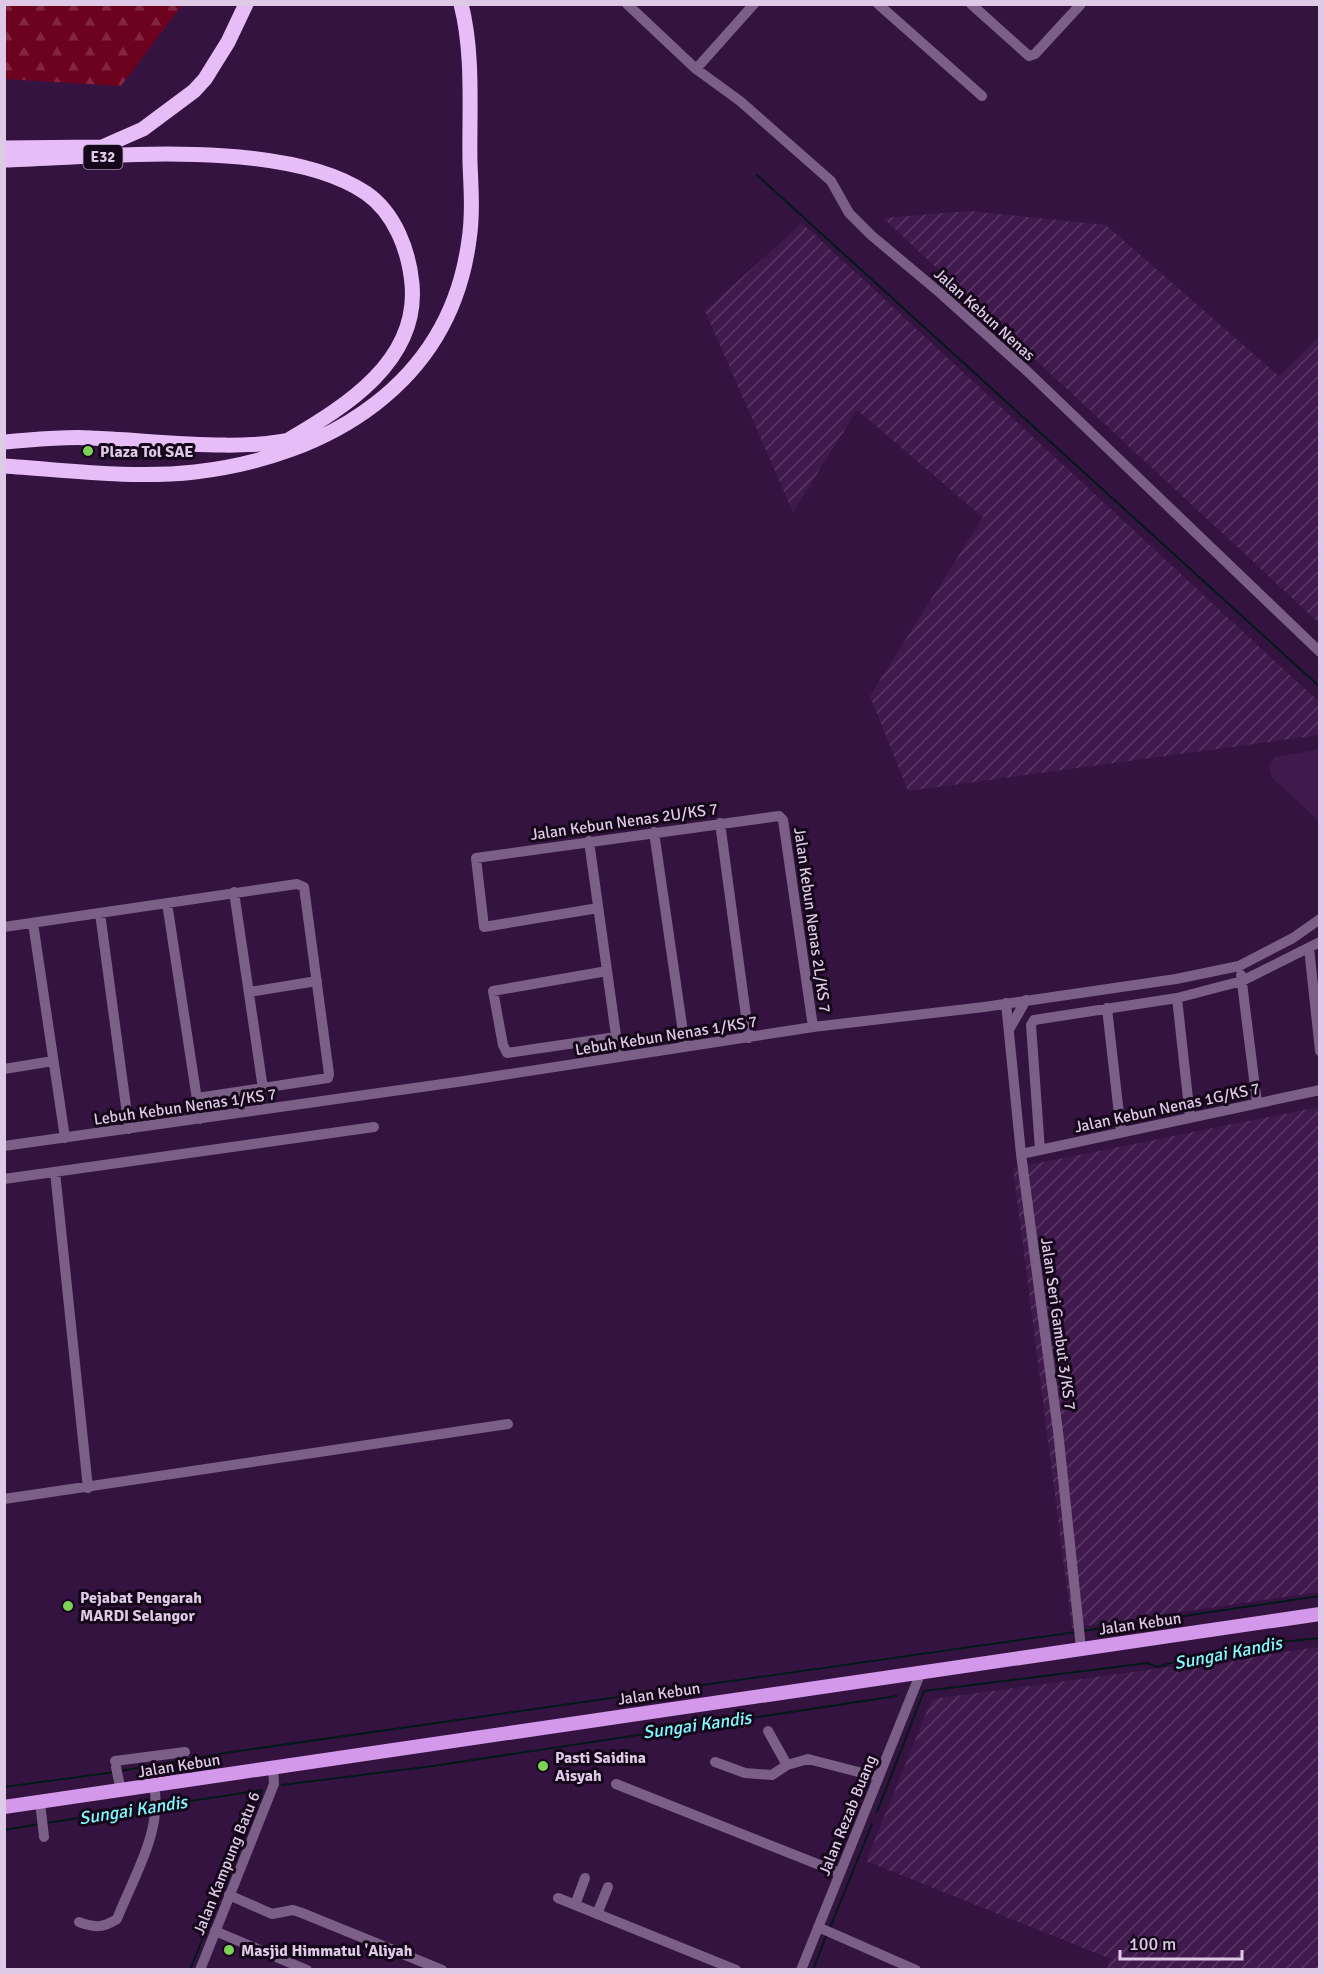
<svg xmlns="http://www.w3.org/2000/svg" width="1324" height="1974" font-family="Signika,sans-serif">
	<defs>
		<pattern id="industrial-furrows" width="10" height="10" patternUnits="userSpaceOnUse" patternTransform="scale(1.5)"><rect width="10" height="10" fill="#40194d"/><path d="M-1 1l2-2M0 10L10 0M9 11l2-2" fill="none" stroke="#5b3967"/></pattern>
		<pattern id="forest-firs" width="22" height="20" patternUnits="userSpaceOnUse" patternTransform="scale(1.5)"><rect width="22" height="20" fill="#6d021e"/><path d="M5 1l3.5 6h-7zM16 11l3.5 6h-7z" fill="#81263f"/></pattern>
	</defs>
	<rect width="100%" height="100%" fill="#351341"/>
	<!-- built -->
	<path fill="#40194d" d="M 1319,749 L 1320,749 L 1319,821 L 1272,778 L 1269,766 L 1275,757 Z"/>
	<!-- industrial -->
	<path fill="url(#industrial-furrows)" d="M 969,211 L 1106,225 L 1279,376 L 1319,337 L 1319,623 L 883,218 Z
		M 802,223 L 1319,702 L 1319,735 L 908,791 L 870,696 L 983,517 L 857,410 L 793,512 L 705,311 Z
		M 1319,1107 L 1319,1592 L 1072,1628 L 1013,1168 Z
		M 1319,1647 L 1319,1969 L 1107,1969 L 1111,1959 L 866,1861 L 932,1699 Z"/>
	<!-- forest -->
	<path fill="url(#forest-firs)" d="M 4,5 L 5,4 L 182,5 L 121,86 L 5,79 Z"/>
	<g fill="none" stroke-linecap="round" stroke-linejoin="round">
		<!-- stream -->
		<path stroke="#02191a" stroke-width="2" d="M 757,175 L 1320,687
			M 1082,1631 L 1320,1596
			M 120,1771 L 225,1753 L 1076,1632
			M 282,1785 L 433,1766 L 897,1696
			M 4,1787 L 115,1772
			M 158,1806 L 262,1790
			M 877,1812 L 924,1691 L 1148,1663 L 1157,1667 L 1200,1655 L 1247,1652 L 1270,1648 L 1280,1642 L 1320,1638
			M 46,1823 L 153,1807
			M 4,1830 L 40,1824
			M 830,1928 L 872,1824
			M 190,1970 L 262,1791
			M 813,1970 L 826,1936"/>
		<!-- minor -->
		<path stroke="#7b5f86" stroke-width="10" d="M 627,4 L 696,69 L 740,101 L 831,181 L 849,213 L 871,235 L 939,292 L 1027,371 L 1320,652
			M 878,4 L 982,96
			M 971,4 L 1029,56 L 1035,54 L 1081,4
			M 696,69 L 754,4
			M 720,823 L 749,1038
			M 654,832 L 685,1046
			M 589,841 L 619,1057
			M 234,892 L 263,1089
			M 167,903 L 200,1119
			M 598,908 L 484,927 L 476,858 L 779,816 L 783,820 L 813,1027
			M 100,913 L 129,1129
			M 33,923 L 65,1138
			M 4,927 L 297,884 L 304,887 L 329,1074 L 328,1078 L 197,1098
			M 1309,948 L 1320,1051
			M 607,971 L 493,991 L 503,1045 L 507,1053 L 616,1037
			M 1241,975 L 1257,1103
			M 249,992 L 317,981
			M 1177,998 L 1190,1117
			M 1006,1003 L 1021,1154 L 1058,1431 L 1081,1648
			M 1107,1008 L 1121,1132
			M 1010,1028 L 1026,1000
			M 4,1069 L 53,1061
			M 4,1146 L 464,1081 L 813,1027 L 984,1007 L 1176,979 L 1239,966 L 1293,938 L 1320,919
			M 1040,1150 L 1031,1025 L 1034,1020 L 1177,998 L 1242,981 L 1320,942
			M 1021,1154 L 1320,1090
			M 55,1172 L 88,1488
			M 4,1179 L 374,1127
			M 4,1499 L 508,1424
			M 768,1731 L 787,1765
			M 115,1761 L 185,1752
			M 715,1762 L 745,1773 L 772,1775 L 787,1765 L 808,1759 L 878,1777
			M 116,1767 L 121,1791
			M 616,1784 L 840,1873
			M 40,1802 L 44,1837
			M 229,1895 L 272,1914 L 293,1910 L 302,1913 L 442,1970
			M 558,1898 L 736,1970
			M 575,1905 L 585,1878
			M 597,1914 L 608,1887
			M 79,1922 C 95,1928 103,1928 117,1919 C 133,1878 163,1830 154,1786
			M 818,1927 L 916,1970
			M 215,1931 L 307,1970
			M 200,1970 L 274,1784 L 273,1767
			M 801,1970 L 921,1672"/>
		<!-- major -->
		<path stroke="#d398e9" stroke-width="14" d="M 4,1807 L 1320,1614"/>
		<!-- highway -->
		<path stroke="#e7bdf7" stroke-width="15" d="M 4,148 L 102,147 L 143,129 L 194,91 L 205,79 L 228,42 L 246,4
			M 4,160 C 104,157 283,137 366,193 C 395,213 409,251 412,284 C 419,361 346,406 290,439
			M 4,442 C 33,440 63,436 92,438 C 149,440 244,453 298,438
			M 4,466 C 67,470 132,479 195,472 C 329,456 450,384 469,240 C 473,214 471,188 470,163 C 469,112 474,54 461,4"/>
	</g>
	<!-- markers -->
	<g fill="#7dd154" stroke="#15071a" stroke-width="2">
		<circle cx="88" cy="451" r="6"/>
		<circle cx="68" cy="1606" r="6"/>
		<circle cx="543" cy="1766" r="6"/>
		<circle cx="229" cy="1950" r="6"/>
	</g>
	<g text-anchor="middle" stroke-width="6" stroke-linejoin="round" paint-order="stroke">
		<!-- shield labels -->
		<rect fill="#15071a" stroke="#a290a9" stroke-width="1.5" x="83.5" y="145" width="39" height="24" rx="4.5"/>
		<g font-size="15" font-weight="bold" fill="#decae6">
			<text x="103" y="162">E32</text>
		</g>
		<!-- street labels -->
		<g font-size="16" fill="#decae6" stroke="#15071a">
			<text transform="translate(985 314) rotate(42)" y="6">Jalan Kebun Nenas</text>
			<text transform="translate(624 821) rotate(-8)" y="6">Jalan Kebun Nenas 2U/KS 7</text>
			<text transform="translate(813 920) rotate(82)" y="6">Jalan Kebun Nenas 2L/KS 7</text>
			<text transform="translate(666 1035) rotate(-9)" y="6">Lebuh Kebun Nenas 1/KS 7</text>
			<text transform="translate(185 1106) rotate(-8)" y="6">Lebuh Kebun Nenas 1/KS 7</text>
			<text transform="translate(1167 1107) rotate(-12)" y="6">Jalan Kebun Nenas 1G/KS 7</text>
			<text transform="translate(1059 1324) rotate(82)" y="6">Jalan Seri Gambut 3/KS 7</text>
			<text transform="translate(1140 1623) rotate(-8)" y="6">Jalan Kebun</text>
			<text transform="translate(659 1693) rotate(-8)" y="6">Jalan Kebun</text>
			<text transform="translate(179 1765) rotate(-9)" y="6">Jalan Kebun</text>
			<text transform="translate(847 1815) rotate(-68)" y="6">Jalan Rezab Buang</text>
			<text transform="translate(226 1863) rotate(-68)" y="6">Jalan Kampung Batu 6</text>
		</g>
		<!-- poi labels -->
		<g font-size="16" font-weight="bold" fill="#decae6" stroke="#15071a" text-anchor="start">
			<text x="100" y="457">Plaza Tol SAE</text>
			<text x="80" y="1603">Pejabat Pengarah<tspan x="80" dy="18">MARDI Selangor</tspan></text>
			<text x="555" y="1763">Pasti Saidina<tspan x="555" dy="18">Aisyah</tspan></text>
			<text x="241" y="1956">Masjid Himmatul 'Aliyah</text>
		</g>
		<!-- water labels -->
		<g font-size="18" font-style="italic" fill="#81fafc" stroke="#15071a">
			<text transform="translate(1228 1653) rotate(-11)" y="6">Sungai Kandis</text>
			<text transform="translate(697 1725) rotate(-8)" y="6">Sungai Kandis</text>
			<text transform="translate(133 1810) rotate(-9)" y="6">Sungai Kandis</text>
		</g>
	</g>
	<!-- border -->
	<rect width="1324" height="1974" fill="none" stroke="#decae6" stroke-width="12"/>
	<!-- scale -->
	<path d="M1120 1950v9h122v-9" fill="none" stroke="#decae6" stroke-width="3"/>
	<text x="1129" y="1950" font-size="18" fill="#decae6" stroke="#15071a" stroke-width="4.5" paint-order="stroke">100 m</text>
</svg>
